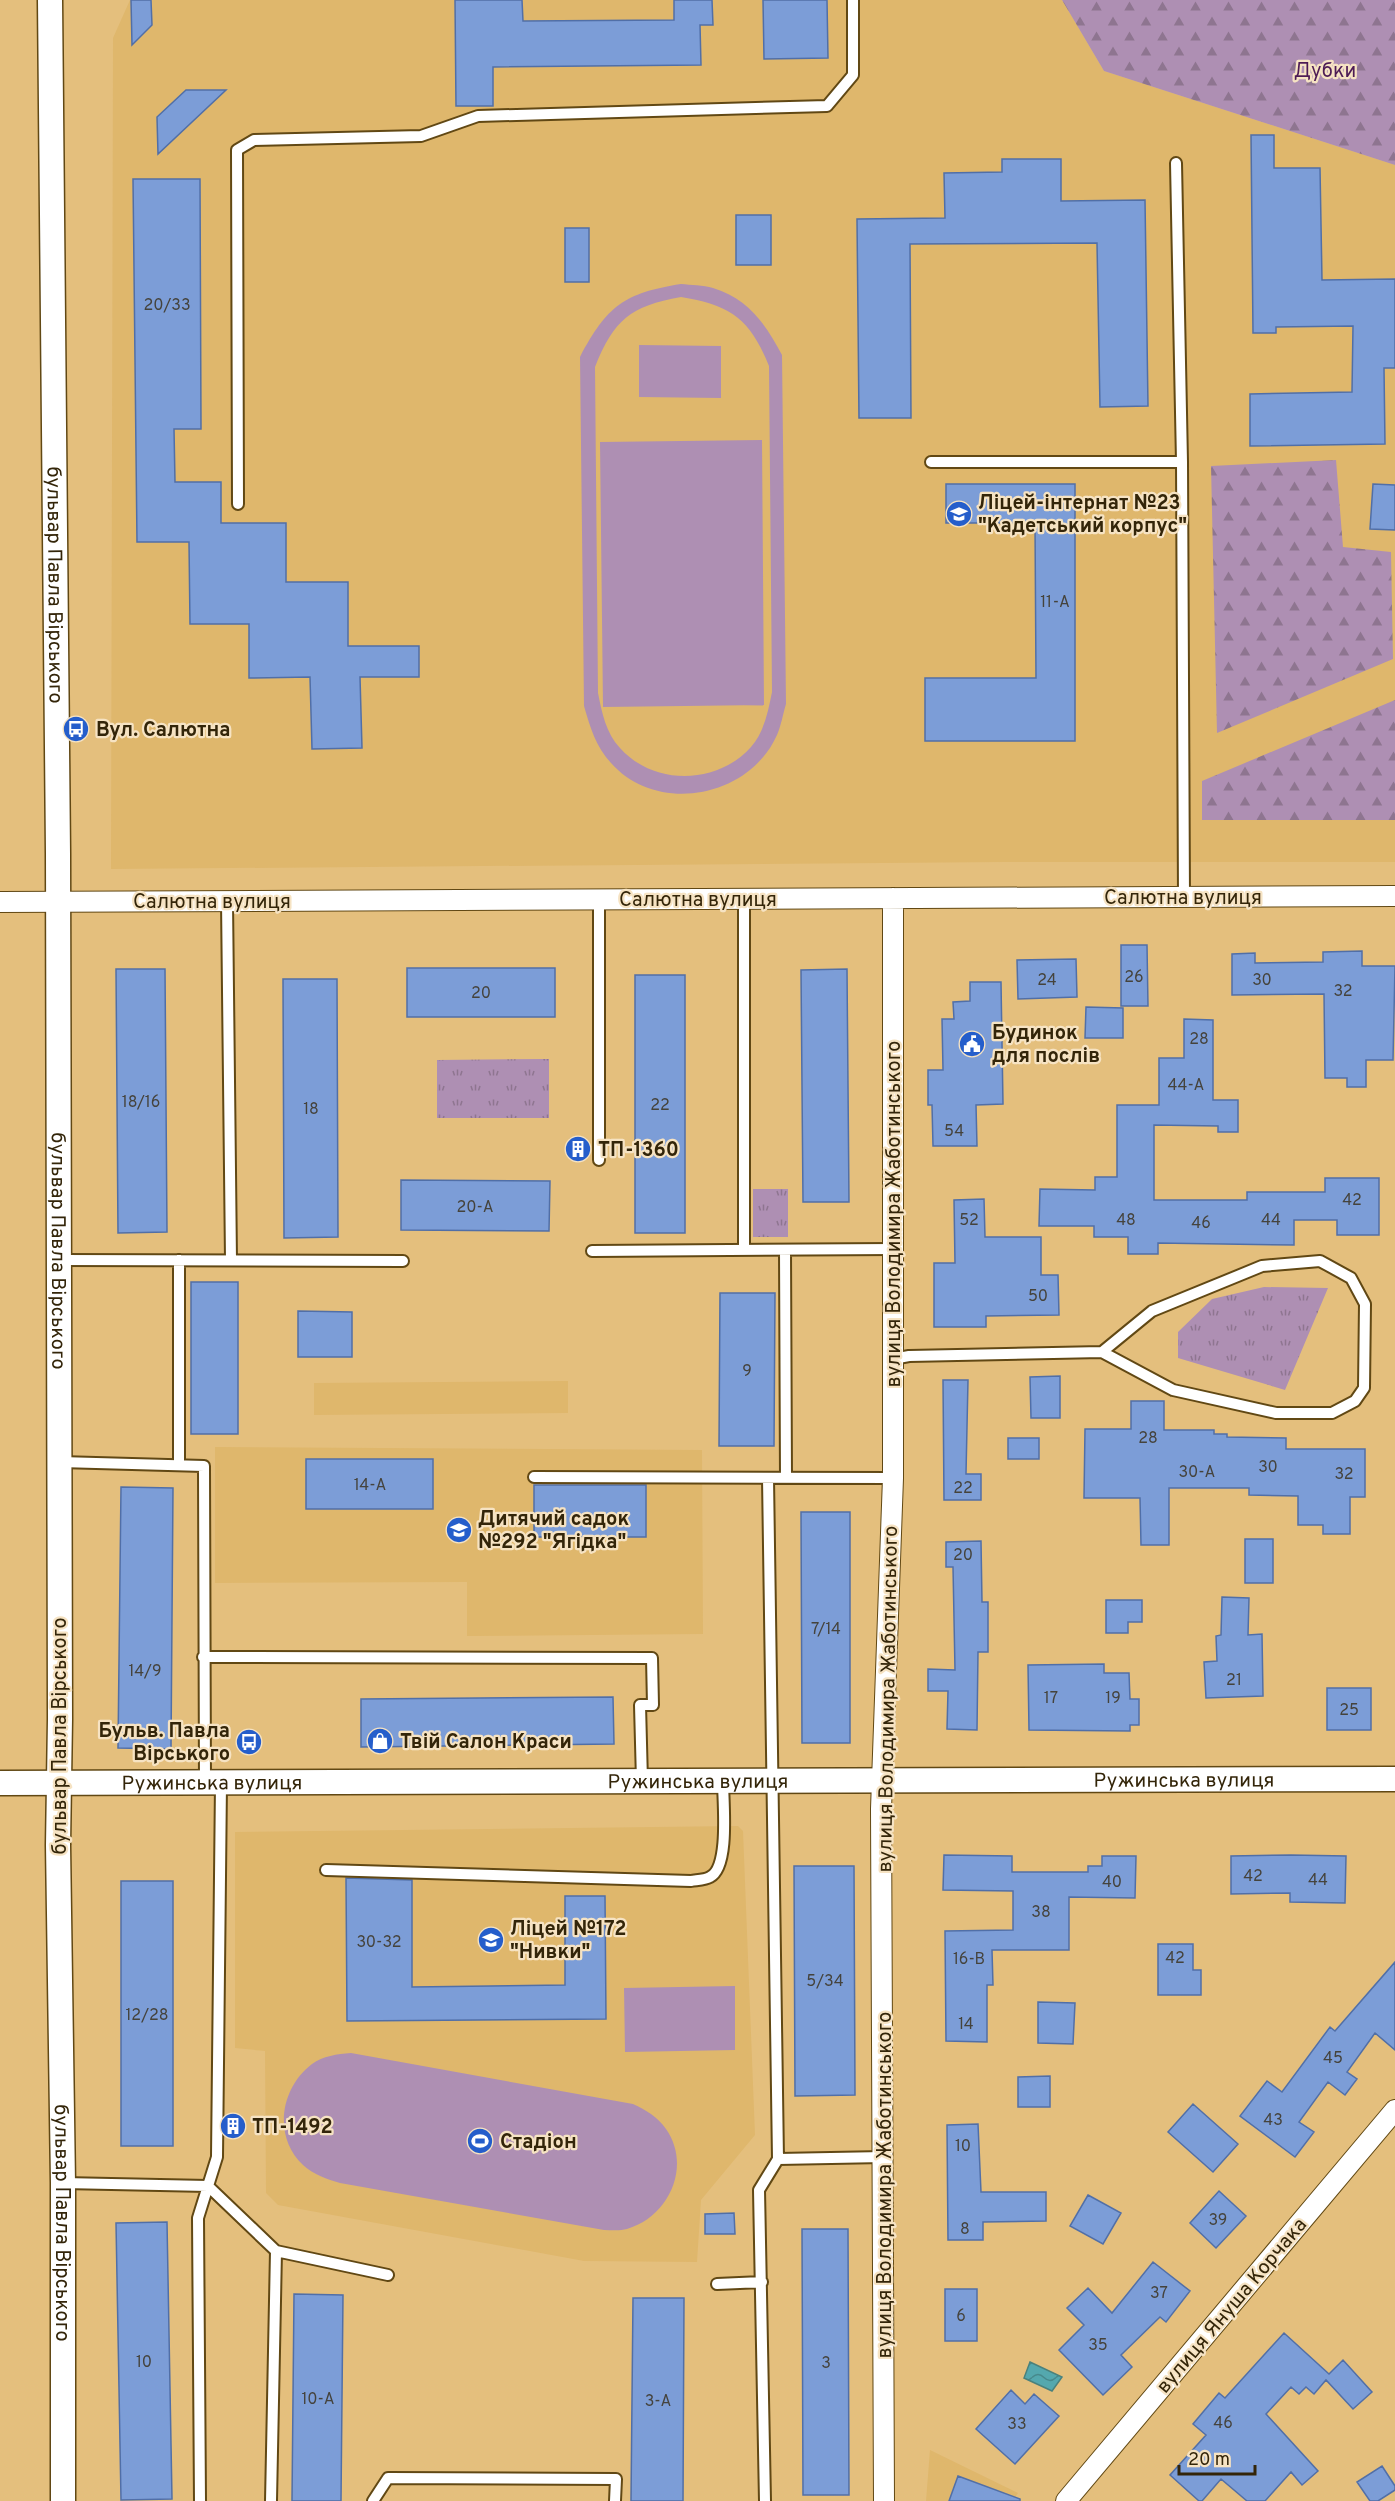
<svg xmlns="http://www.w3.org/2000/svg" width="1395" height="2501" font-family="Overpass,sans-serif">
	<defs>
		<pattern id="forest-firs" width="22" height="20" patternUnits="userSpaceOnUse" patternTransform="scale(1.5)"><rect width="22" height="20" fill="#ae8fb3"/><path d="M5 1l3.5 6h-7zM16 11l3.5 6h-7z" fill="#8e7590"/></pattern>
		<pattern id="park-tufts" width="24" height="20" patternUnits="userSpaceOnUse" patternTransform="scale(1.5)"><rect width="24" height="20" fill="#ae8fb3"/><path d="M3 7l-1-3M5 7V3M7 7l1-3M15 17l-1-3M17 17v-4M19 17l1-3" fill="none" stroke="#8e7590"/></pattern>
		<pattern id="water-waves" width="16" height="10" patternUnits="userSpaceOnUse" patternTransform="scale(1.5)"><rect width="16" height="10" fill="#54a8ae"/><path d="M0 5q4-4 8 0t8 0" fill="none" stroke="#46898c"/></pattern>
	</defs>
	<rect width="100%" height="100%" fill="#e4bf7d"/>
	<!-- built -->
	<path fill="#dfb76c" d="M 130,0 L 1062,0 L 1104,71 L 1395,165 L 1395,862 L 1003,862 L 111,869 L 113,38 Z
		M 568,1381 L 568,1413 L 314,1415 L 314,1383 Z
		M 215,1447 L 702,1450 L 703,1634 L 467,1636 L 467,1582 L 215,1583 Z
		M 738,1826 L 743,1831 L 755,2135 L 701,2200 L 697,2262 L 584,2261 L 278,2205 L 266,2193 L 265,2051 L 235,2048 L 235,1832 Z
		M 930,2450 L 1018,2493 L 1013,2501 L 926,2501 Z"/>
	<!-- grass -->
	<path fill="#ae8fb3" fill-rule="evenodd" d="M 681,284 C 691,285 703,285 713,288 C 749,299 766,325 782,355 L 786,704 C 783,714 781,726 777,735 C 749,798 657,815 611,763 C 596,747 590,727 584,706 L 580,357 C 607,306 624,293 681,284 ZM 681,297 C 731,305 750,319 769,366 L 772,692 C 768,712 764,732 751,747 C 717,785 654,786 620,748 C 606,733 602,713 598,693 L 595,367 C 614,320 630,306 681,297 Z
		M 639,345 L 721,346 L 721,398 L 639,397 Z
		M 762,440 L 764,705 L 603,707 L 600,442 Z
		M 735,1986 L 735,2050 L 625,2052 L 624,1988 Z
		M 351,2053 L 633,2104 C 646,2110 658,2117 666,2129 C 692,2166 669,2217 627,2229 C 620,2231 611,2230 604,2230 L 340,2183 C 327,2179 314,2175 303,2165 C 273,2137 280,2088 312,2064 C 323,2056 337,2054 351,2053 Z"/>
	<!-- forest -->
	<path fill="url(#forest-firs)" d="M 1062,0 L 1395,0 L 1395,165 L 1104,71 Z
		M 1336,460 L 1343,547 L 1391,552 L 1393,659 L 1217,733 L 1211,466 Z
		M 1395,700 L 1395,820 L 1202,820 L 1202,781 Z"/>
	<!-- park -->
	<path fill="url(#park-tufts)" d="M 549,1059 L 549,1118 L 437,1118 L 437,1060 Z
		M 753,1189 L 788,1189 L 788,1237 L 753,1237 Z
		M 1264,1287 L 1328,1288 L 1285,1390 L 1178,1358 L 1178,1332 L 1212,1299 Z"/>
	<!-- water -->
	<path fill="url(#water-waves)" stroke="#4a817c" stroke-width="1.5" d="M 1030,2362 L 1062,2377 L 1052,2391 L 1024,2378 Z"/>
	<!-- building -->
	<path fill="#7c9dd7" stroke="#516fa7" stroke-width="1.5" d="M 131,0 L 151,0 L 152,25 L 132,45 Z
		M 455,0 L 522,0 L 523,21 L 674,20 L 674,0 L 712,0 L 713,25 L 700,25 L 701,65 L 493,67 L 493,106 L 456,106 Z
		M 763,0 L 827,0 L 828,58 L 764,59 Z
		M 186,90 L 226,90 L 158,154 L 157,117 Z
		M 1251,135 L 1274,135 L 1274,168 L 1320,168 L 1322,280 L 1395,279 L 1395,368 L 1384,368 L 1385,444 L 1250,446 L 1250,394 L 1352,392 L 1353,326 L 1276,327 L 1276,333 L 1253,333 Z
		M 1002,159 L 1061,159 L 1061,201 L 1145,200 L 1148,406 L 1100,407 L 1097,243 L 910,244 L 911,418 L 859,418 L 857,219 L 945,218 L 944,173 L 1002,172 Z
		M 133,179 L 200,179 L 201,429 L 174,429 L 175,482 L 221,482 L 221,523 L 286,523 L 286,582 L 348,582 L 348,646 L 419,646 L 419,677 L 360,677 L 362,748 L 312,749 L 310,677 L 249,678 L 249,624 L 190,624 L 189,542 L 137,542 Z
		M 736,215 L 771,215 L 771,265 L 736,265 Z
		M 565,228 L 589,228 L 589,282 L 565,282 Z
		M 946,484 L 1075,484 L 1075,741 L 925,741 L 925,678 L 1036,678 L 1035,523 L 946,523 Z
		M 1373,484 L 1395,485 L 1395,530 L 1370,529 Z
		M 1121,945 L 1147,945 L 1148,1006 L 1121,1006 Z
		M 1362,951 L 1362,966 L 1395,966 L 1393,1060 L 1366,1060 L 1366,1087 L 1347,1087 L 1347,1078 L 1325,1078 L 1324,994 L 1232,995 L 1232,954 L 1255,953 L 1255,963 L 1323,962 L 1323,952 Z
		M 1076,959 L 1077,997 L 1018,999 L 1017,960 Z
		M 407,968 L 555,968 L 555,1017 L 407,1017 Z
		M 116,969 L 165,969 L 167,1232 L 118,1233 Z
		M 847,969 L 849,1202 L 803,1202 L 801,970 Z
		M 635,975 L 685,975 L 685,1233 L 635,1233 Z
		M 283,979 L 337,979 L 338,1237 L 284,1238 Z
		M 970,982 L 1001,982 L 1003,1104 L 976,1105 L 977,1146 L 933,1146 L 932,1105 L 928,1105 L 928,1070 L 943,1070 L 942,1019 L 954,1019 L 953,1002 L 970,1001 Z
		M 1086,1007 L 1123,1008 L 1123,1038 L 1085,1038 Z
		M 1184,1019 L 1213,1020 L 1213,1100 L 1238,1100 L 1238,1132 L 1218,1132 L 1218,1126 L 1154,1125 L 1154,1200 L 1247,1200 L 1247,1192 L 1325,1192 L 1325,1178 L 1379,1178 L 1379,1235 L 1337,1235 L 1337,1220 L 1294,1220 L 1294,1245 L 1158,1243 L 1158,1254 L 1128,1254 L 1128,1237 L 1094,1237 L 1094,1226 L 1039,1226 L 1040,1189 L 1095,1190 L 1095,1177 L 1117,1177 L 1117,1105 L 1159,1105 L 1159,1058 L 1184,1058 Z
		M 401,1180 L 550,1181 L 549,1231 L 401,1230 Z
		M 984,1199 L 985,1237 L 1041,1237 L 1041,1275 L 1058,1275 L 1059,1315 L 986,1316 L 986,1327 L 934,1327 L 934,1263 L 955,1263 L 954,1200 Z
		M 191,1282 L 238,1282 L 238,1434 L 191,1434 Z
		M 720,1293 L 775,1293 L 774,1446 L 719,1446 Z
		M 298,1311 L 352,1312 L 352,1357 L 298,1357 Z
		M 1060,1376 L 1060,1418 L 1031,1418 L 1030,1377 Z
		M 943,1380 L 968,1380 L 966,1474 L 981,1474 L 981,1500 L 944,1500 Z
		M 1131,1401 L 1164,1401 L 1164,1430 L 1214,1430 L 1214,1434 L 1227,1434 L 1227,1437 L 1286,1438 L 1286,1449 L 1365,1449 L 1365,1497 L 1350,1497 L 1350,1534 L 1323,1534 L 1323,1525 L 1298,1525 L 1298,1496 L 1249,1495 L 1249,1488 L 1169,1488 L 1169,1545 L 1141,1545 L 1140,1498 L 1084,1498 L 1085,1429 L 1131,1429 Z
		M 1008,1438 L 1039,1438 L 1039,1459 L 1008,1459 Z
		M 306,1459 L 433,1459 L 433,1509 L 306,1509 Z
		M 534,1485 L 646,1485 L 646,1537 L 534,1537 Z
		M 121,1487 L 173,1488 L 171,1749 L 118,1748 Z
		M 801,1512 L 850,1512 L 850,1743 L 802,1743 Z
		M 1245,1539 L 1273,1539 L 1273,1583 L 1245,1583 Z
		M 981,1541 L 982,1602 L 988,1602 L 988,1652 L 978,1652 L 977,1730 L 947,1729 L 948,1691 L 928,1691 L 928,1669 L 955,1670 L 953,1567 L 946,1567 L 946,1542 Z
		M 1222,1597 L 1249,1598 L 1248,1635 L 1262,1634 L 1263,1696 L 1206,1698 L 1204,1662 L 1217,1661 L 1216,1636 L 1221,1635 Z
		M 1106,1600 L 1142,1600 L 1142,1622 L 1128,1622 L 1128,1633 L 1106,1633 Z
		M 1104,1664 L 1104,1673 L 1129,1673 L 1130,1699 L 1139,1699 L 1139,1725 L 1130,1725 L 1130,1731 L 1029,1730 L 1028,1665 Z
		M 1327,1688 L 1371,1688 L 1371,1730 L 1327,1730 Z
		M 613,1697 L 614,1744 L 361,1747 L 361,1699 Z
		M 944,1855 L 1012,1856 L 1012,1872 L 1088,1872 L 1088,1866 L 1102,1866 L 1102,1856 L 1136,1856 L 1135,1898 L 1069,1897 L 1069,1950 L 992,1950 L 993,1985 L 987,1985 L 987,2042 L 946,2041 L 945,1931 L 1013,1930 L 1013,1891 L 943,1890 Z
		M 1291,1855 L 1346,1856 L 1345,1903 L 1290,1902 L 1290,1893 L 1231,1894 L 1231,1856 Z
		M 794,1866 L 854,1866 L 855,2095 L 795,2096 Z
		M 346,1878 L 412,1880 L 412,1987 L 565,1985 L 565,1896 L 605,1896 L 606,2019 L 347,2021 Z
		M 121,1881 L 173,1881 L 173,2146 L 121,2146 Z
		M 1158,1944 L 1193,1944 L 1193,1970 L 1201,1970 L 1201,1995 L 1158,1995 Z
		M 1395,1962 L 1395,2050 L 1375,2033 L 1347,2072 L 1357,2079 L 1345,2095 L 1328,2082 L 1299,2122 L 1314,2132 L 1295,2157 L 1240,2116 L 1267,2081 L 1282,2092 L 1330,2027 L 1335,2031 Z
		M 1038,2002 L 1075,2003 L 1073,2044 L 1038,2043 Z
		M 1050,2076 L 1050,2107 L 1018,2107 L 1018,2077 Z
		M 1193,2104 L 1238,2144 L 1213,2172 L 1168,2132 Z
		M 978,2124 L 981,2192 L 1046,2192 L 1046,2221 L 983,2222 L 983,2240 L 948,2240 L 947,2125 Z
		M 1219,2191 L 1246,2216 L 1216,2248 L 1190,2223 Z
		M 1088,2195 L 1121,2213 L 1103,2244 L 1070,2226 Z
		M 734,2213 L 735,2234 L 705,2234 L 705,2214 Z
		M 167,2222 L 172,2499 L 121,2500 L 116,2223 Z
		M 802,2229 L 848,2229 L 849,2495 L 803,2495 Z
		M 1153,2262 L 1190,2291 L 1166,2322 L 1160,2317 L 1121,2355 L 1132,2367 L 1103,2395 L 1059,2350 L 1084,2325 L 1067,2308 L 1088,2288 L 1112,2313 Z
		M 945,2289 L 977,2289 L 977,2341 L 945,2341 Z
		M 294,2294 L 343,2295 L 341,2501 L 292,2501 Z
		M 633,2298 L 684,2298 L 683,2501 L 631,2501 Z
		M 1284,2333 L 1329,2374 L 1343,2360 L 1372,2392 L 1353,2409 L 1326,2380 L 1314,2394 L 1306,2387 L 1299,2394 L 1291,2387 L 1266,2414 L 1318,2471 L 1302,2485 L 1291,2472 L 1265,2501 L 1247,2501 L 1221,2479 L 1202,2501 L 1199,2501 L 1170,2475 L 1206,2435 L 1193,2424 L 1219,2393 L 1225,2398 Z
		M 1011,2390 L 1025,2404 L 1034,2394 L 1059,2416 L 1015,2464 L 976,2429 Z
		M 1382,2466 L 1395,2486 L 1395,2490 L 1378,2501 L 1370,2501 L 1357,2482 Z
		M 958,2476 L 1020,2499 L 1020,2501 L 949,2501 Z"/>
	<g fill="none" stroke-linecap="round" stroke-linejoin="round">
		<!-- service casing -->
		<g stroke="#614814" stroke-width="14">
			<path id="service" d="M 1176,163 L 1182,462 L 1184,897
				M 931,462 L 1182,462
				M 238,504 L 237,150 L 254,140 L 421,136 L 478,116 L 827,106 L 853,75 L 853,0
				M 599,899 L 599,1160
				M 744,899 L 744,1250
				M 227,901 L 231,1260
				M 785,1250 L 786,1478
				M 592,1251 L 894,1249
				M 60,1260 L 403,1261
				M 179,1260 L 179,1465
				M 893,1359 L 909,1356 L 1102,1352 L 1173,1390 L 1276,1413 L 1332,1413 L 1355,1401 L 1364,1388 L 1365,1304 L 1351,1278 L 1320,1261 L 1262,1266 L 1152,1311 L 1102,1352
				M 60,1462 L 204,1466 L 205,1783
				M 534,1477 L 893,1478
				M 203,1657 L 652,1658 L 653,1705 L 640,1705 L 642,1781
				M 326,1870 L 691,1881 C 696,1880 705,1880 710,1877 C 730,1867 723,1802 723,1781
				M 778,2159 L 884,2157
				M 63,2183 L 208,2186 L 276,2251 L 271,2501
				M 276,2251 L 388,2275
				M 717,2284 L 762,2282
				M 200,2501 L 198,2218 L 217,2157 L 221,1783
				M 373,2501 L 388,2478 L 616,2479 L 615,2501
				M 765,2501 L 759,2190 L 778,2159 L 768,1478"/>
		</g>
		<!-- minor casing -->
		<g stroke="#614814" stroke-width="22">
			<path id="minor" d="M 0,902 L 1395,896
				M 884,2501 L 881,1809 L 893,1478 L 893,898
				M 1066,2501 L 1395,2110"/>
		</g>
		<!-- tertiary casing -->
		<g stroke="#614814" stroke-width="27">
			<g id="tertiary">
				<path id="s1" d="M 50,0 L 58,853 L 60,1719 L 58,1845 L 63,2183 L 63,2501"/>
				<path id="s2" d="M 0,1783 L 1395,1779"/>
			</g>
		</g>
		<!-- service -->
		<use href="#service" stroke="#fff" stroke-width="10"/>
		<!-- minor -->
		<use href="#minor" stroke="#fff" stroke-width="20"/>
		<!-- tertiary -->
		<use href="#tertiary" stroke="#fff" stroke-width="24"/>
	</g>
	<!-- icons -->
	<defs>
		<g id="school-disc" transform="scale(1.35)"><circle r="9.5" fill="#255ecb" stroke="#f6e3c3"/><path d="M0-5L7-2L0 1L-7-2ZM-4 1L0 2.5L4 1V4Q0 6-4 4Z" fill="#fff"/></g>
		<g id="bus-disc" transform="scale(1.35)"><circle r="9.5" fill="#255ecb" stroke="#f6e3c3"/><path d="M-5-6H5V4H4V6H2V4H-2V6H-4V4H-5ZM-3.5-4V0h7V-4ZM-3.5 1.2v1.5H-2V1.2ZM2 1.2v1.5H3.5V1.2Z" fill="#fff"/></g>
		<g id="civic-disc" transform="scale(1.35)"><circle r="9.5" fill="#255ecb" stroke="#f6e3c3"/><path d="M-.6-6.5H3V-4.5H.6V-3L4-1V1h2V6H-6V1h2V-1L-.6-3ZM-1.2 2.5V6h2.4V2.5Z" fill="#fff"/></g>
		<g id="building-disc" transform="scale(1.35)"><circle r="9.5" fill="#255ecb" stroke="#f6e3c3"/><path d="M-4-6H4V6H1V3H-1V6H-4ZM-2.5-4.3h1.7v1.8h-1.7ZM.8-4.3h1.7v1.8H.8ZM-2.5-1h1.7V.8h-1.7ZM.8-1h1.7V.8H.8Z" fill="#fff"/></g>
		<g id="shop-disc" transform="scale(1.35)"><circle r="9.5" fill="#255ecb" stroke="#f6e3c3"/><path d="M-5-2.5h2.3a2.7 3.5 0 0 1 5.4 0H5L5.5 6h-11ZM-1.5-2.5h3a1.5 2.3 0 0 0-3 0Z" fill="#fff"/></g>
		<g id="stadium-disc" transform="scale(1.35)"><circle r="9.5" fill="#255ecb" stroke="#f6e3c3"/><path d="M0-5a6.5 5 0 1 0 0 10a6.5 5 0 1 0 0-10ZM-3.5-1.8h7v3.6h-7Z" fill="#fff"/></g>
	</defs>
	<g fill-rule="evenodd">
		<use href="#school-disc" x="959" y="514"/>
		<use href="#bus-disc" x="76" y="729"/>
		<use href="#civic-disc" x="972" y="1044"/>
		<use href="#building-disc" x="578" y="1149"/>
		<use href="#school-disc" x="459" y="1530"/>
		<use href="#shop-disc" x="380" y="1741"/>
		<use href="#bus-disc" x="249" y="1742"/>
		<use href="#school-disc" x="491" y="1940"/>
		<use href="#building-disc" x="233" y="2126"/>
		<use href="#stadium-disc" x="480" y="2141"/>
	</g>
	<g text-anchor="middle" stroke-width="4.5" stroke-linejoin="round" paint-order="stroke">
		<!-- number labels -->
		<g font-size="16" fill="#45433c">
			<text x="167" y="310">20/33</text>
			<text x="1055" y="607">11-А</text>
			<text x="1134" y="982">26</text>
			<text x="1047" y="985">24</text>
			<text x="1262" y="985">30</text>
			<text x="1343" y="996">32</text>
			<text x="481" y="998">20</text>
			<text x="1199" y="1044">28</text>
			<text x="1186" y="1090">44-А</text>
			<text x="141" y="1107">18/16</text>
			<text x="660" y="1110">22</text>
			<text x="311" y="1114">18</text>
			<text x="954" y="1136">54</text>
			<text x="1352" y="1205">42</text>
			<text x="475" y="1212">20-А</text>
			<text x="969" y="1225">52</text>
			<text x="1126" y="1225">48</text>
			<text x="1271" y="1225">44</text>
			<text x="1201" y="1228">46</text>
			<text x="1038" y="1301">50</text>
			<text x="747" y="1376">9</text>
			<text x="1148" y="1443">28</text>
			<text x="1268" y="1472">30</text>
			<text x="1197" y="1477">30-А</text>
			<text x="1344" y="1479">32</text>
			<text x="370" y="1490">14-А</text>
			<text x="963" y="1493">22</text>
			<text x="963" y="1560">20</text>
			<text x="826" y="1634">7/14</text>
			<text x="145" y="1676">14/9</text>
			<text x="1234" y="1685">21</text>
			<text x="1051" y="1703">17</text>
			<text x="1113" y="1703">19</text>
			<text x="1349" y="1715">25</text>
			<text x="1253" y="1881">42</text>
			<text x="1318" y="1885">44</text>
			<text x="1112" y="1887">40</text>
			<text x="1041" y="1917">38</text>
			<text x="379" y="1947">30-32</text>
			<text x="1175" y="1963">42</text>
			<text x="969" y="1964">16-В</text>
			<text x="825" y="1986">5/34</text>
			<text x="147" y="2020">12/28</text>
			<text x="966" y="2029">14</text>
			<text x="1333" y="2063">45</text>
			<text x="1273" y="2125">43</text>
			<text x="963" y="2151">10</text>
			<text x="1218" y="2225">39</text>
			<text x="965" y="2234">8</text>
			<text x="1159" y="2298">37</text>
			<text x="961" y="2321">6</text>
			<text x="1098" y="2350">35</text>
			<text x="144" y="2367">10</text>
			<text x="826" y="2368">3</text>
			<text x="318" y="2404">10-А</text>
			<text x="658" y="2406">3-А</text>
			<text x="1223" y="2428">46</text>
			<text x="1017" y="2429">33</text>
		</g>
		<!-- park labels -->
		<g font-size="20" fill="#4d1b55" stroke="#f6e3c3">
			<text x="1325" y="77">Дубки</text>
		</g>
		<!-- poi labels -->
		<g font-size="20" font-weight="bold" fill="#332509" stroke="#f6e3c3" text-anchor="start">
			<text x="978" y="509">Ліцей-інтернат №23<tspan x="978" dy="23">"Кадетський корпус"</tspan></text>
			<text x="96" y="736">Вул. Салютна</text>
			<text x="992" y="1039">Будинок<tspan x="992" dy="23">для послів</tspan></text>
			<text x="598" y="1156">ТП-1360</text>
			<text x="478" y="1525">Дитячий садок<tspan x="478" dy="23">№292 "Ягідка"</tspan></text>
			<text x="230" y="1737" text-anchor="end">Бульв. Павла<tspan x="230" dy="23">Вірського</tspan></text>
			<text x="400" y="1748">Твій Салон Краси</text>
			<text x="510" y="1935">Ліцей №172<tspan x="510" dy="23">"Нивки"</tspan></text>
			<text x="252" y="2133">ТП-1492</text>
			<text x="500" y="2148">Стадіон</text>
		</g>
		<!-- street labels -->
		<g font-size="20" fill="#332509" stroke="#f6e3c3">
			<text dy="7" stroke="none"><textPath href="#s1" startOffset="585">бульвар Павла Вірського</textPath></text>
			<text x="1183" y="904">Салютна вулиця</text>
			<text x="698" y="906">Салютна вулиця</text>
			<text x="212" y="908">Салютна вулиця</text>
			<text transform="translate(893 1214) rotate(-90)" y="7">вулиця Володимира Жаботинського</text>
			<text dy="7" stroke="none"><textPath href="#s1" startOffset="1251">бульвар Павла Вірського</textPath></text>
			<text transform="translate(887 1699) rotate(-89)" y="7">вулиця Володимира Жаботинського</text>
			<text transform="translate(59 1736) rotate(-90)" y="7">бульвар Павла Вірського</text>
			<text dy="7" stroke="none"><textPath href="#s2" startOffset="1184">Ружинська вулиця</textPath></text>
			<text dy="7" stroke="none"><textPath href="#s2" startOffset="698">Ружинська вулиця</textPath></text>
			<text dy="7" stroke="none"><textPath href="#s2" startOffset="212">Ружинська вулиця</textPath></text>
			<text transform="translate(884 2185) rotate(-90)" y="7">вулиця Володимира Жаботинського</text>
			<text dy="7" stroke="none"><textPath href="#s1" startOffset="2223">бульвар Павла Вірського</textPath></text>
			<text transform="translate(1231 2305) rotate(-50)" y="7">вулиця Януша Корчака</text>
		</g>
	</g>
	<!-- scale -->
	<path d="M1179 2465v9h76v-9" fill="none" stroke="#332509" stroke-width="3"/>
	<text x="1188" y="2465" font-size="18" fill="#332509" stroke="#f6e3c3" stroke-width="4.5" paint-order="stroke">20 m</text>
</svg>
